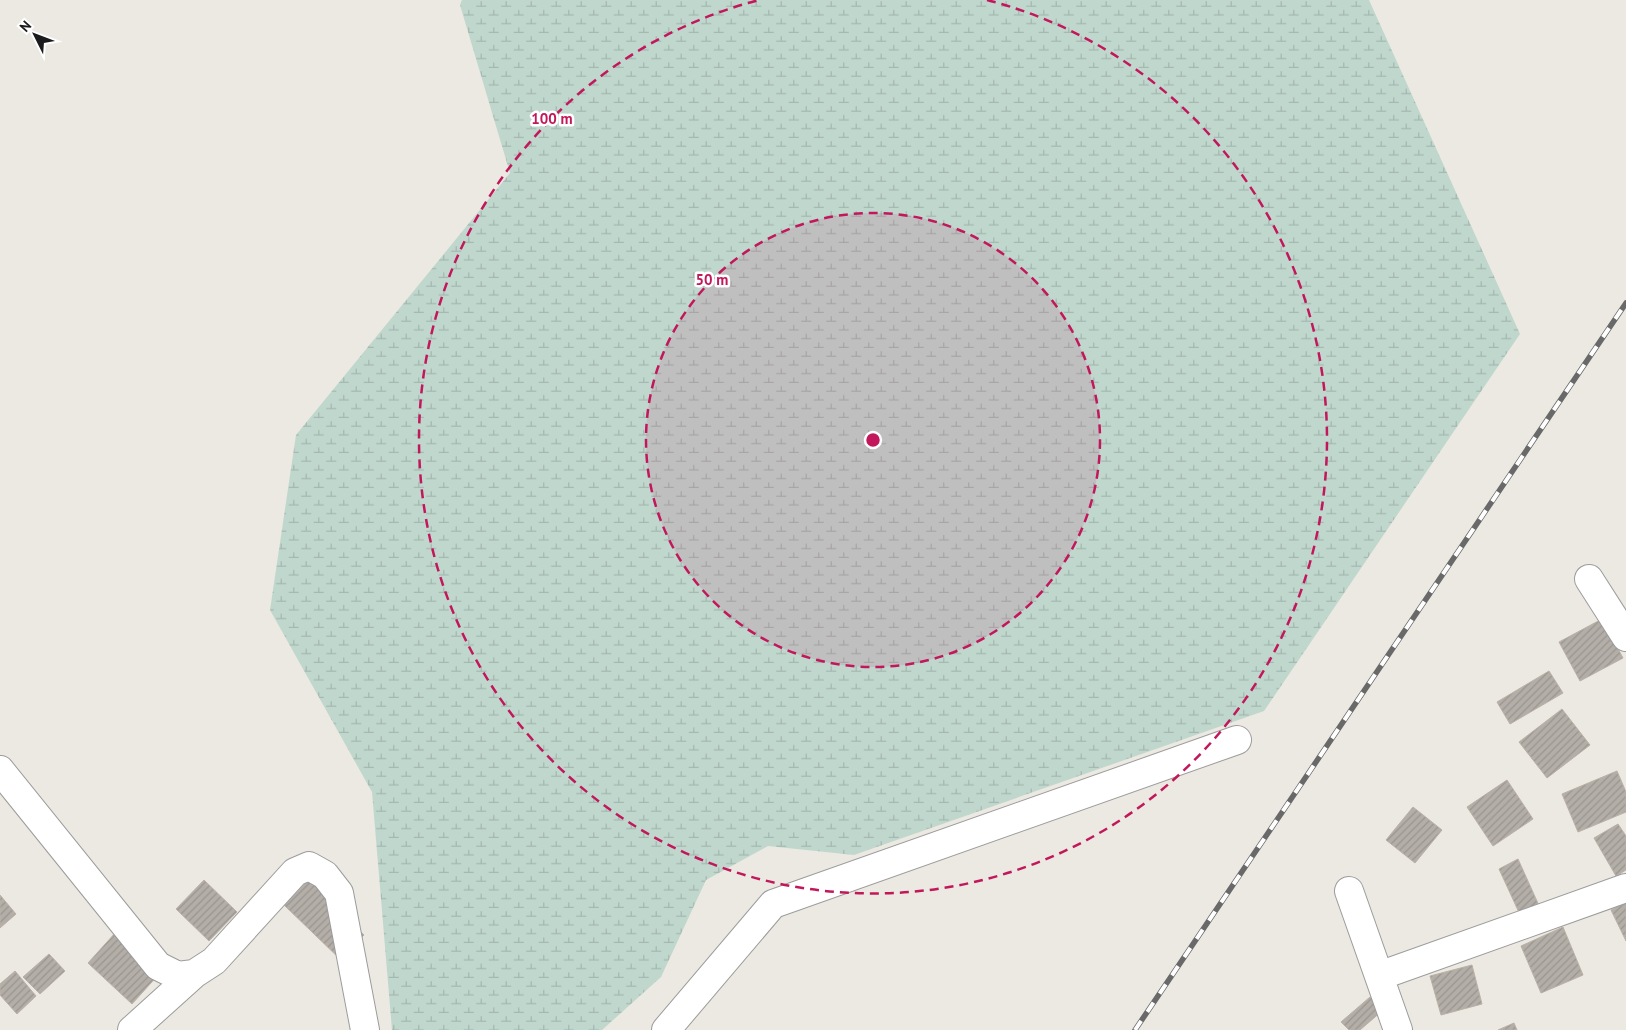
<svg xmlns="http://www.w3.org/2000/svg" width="1626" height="1030" font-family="'PT Sans',sans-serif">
	<defs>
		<pattern id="wetland-marsh" width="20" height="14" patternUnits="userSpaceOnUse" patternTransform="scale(1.25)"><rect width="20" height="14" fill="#c0d7ce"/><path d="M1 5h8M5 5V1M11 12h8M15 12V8" fill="none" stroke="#a4b8b0"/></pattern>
		<pattern id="building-hatch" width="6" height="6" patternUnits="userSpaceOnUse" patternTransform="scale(1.25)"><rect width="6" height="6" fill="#b4aea8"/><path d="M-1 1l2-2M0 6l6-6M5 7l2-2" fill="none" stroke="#9a9590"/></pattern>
	</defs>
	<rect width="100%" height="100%" fill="#ebe9e1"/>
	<!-- wetland -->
	<path fill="url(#wetland-marsh)" d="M 462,0 L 1369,0 L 1520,334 L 1264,711 L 854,855 L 768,846 L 706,880 L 661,977 L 602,1030 L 392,1030 L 372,792 L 270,610 L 296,435 L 510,173 L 460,5 Z"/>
	<!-- building -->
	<path fill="url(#building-hatch)" stroke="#bbb1a6" d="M 1602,619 L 1623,658 L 1580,681 L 1559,642 Z
		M 1549,671 L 1563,693 L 1510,724 L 1497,702 Z
		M 1562,709 L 1590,745 L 1547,778 L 1519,742 Z
		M 1617,771 L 1626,792 L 1626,812 L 1578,832 L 1562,794 Z
		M 1507,780 L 1533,819 L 1493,846 L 1467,807 Z
		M 1413,807 L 1442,830 L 1415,863 L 1386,840 Z
		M 1618,824 L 1626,836 L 1626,870 L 1616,876 L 1594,838 Z
		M 1518,859 L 1541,910 L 1522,919 L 1499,869 Z
		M 317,871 L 342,914 L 364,935 L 340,959 L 284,905 Z
		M 204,880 L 237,912 L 209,941 L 176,909 Z
		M 0,895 L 16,914 L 0,928 Z
		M 1626,903 L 1626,941 L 1611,910 Z
		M 125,922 L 170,962 L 132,1004 L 88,963 Z
		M 1563,927 L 1583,975 L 1541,993 L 1521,946 Z
		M 49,954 L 65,971 L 40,994 L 23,977 Z
		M 1472,965 L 1482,1004 L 1441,1015 L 1430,976 Z
		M 15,971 L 36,996 L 17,1014 L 0,995 L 0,984 Z
		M 1370,997 L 1382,1011 L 1360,1030 L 1349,1030 L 1341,1022 Z
		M 1514,1023 L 1517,1030 L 1498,1030 Z"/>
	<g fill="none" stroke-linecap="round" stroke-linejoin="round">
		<!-- minor casing -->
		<g stroke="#9c9c9c" stroke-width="30">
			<path id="minor" d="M 1589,579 L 1626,637
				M 0,770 L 158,966 L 178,976 L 194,974 L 214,961 L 295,872 L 309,866 L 325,875 L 339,893 L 365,1030
				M 1349,891 L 1398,1030
				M 1379,976 L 1626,888
				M 132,1030 L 194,974
				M 666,1030 L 773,904 L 1237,740"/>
		</g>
		<!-- minor -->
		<use href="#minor" stroke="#fff" stroke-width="28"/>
		<!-- rail casing -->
		<g stroke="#696969" stroke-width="5.5">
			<path id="rail" d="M 1135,1030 L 1626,303"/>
		</g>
		<!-- rail -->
		<use href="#rail" stroke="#fff" stroke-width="4" stroke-dasharray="11" stroke-linecap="butt"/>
	</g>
	<!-- distance rings -->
	<circle cx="873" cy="440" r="227" fill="#c2185b" fill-opacity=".12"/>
	<g fill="none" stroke="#c2185b" stroke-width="2.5" stroke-dasharray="9 6">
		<circle cx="873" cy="440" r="227"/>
		<path d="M987 0A454 454 0 1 1 759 0"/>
	</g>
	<circle cx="873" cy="440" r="8" fill="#c2185b" stroke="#fff" stroke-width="2.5"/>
	<g font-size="15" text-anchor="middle" font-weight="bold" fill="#c2185b" stroke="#fff" stroke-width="5" stroke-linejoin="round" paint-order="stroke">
		<text x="552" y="124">100 m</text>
		<text x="712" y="285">50 m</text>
	</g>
	<!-- north arrow -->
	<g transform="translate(35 35) rotate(312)" stroke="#ffffff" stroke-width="4" paint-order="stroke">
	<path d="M0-4L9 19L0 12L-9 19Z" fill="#1b1b1b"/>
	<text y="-8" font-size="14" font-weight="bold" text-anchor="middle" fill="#1b1b1b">N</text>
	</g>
</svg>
